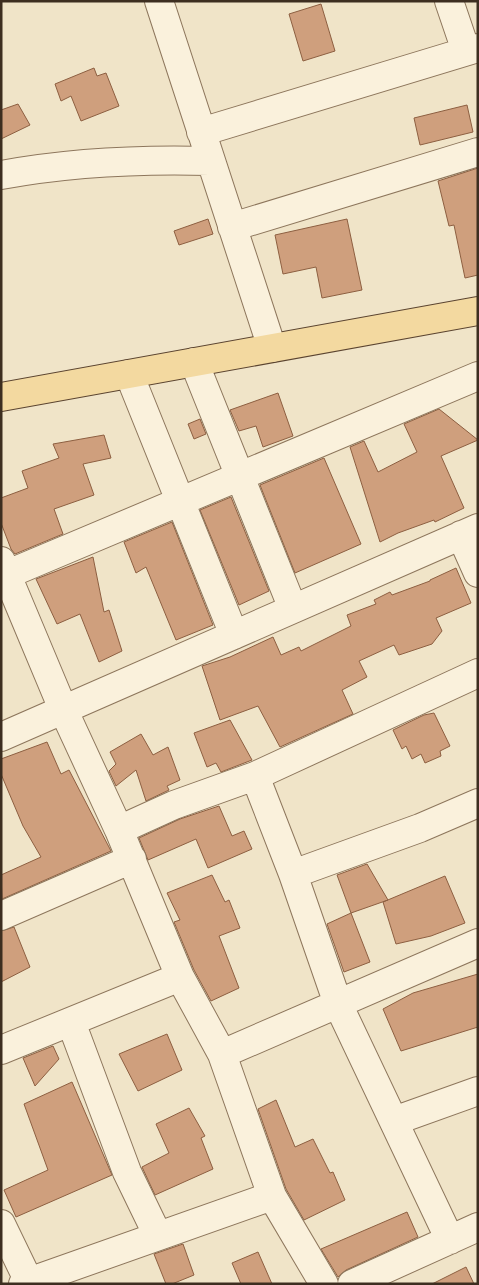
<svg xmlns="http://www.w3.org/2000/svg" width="479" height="1285" font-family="Merriweather,serif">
	<rect width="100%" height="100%" fill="#f0e4c8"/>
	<!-- building -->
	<path fill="#cf9f7d" stroke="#8d5f41" d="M 321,4 L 335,51 L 303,61 L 289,14 Z
		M 94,68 L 97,76 L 106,73 L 119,106 L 81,121 L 71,96 L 61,101 L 55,84 Z
		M 18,104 L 30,125 L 1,139 L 1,110 Z
		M 467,105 L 473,132 L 420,145 L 414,118 Z
		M 478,168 L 478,275 L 465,278 L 454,225 L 449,226 L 438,181 Z
		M 208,219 L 213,234 L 179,245 L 174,231 Z
		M 347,219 L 362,290 L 322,298 L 316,267 L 283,274 L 275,235 Z
		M 278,393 L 293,436 L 263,447 L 256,426 L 239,431 L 230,410 Z
		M 439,409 L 478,440 L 441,456 L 464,508 L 435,522 L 434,520 L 398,533 L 380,542 L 350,447 L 364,441 L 378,472 L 417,452 L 404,424 Z
		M 200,419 L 206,434 L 194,439 L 188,424 Z
		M 104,435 L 111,458 L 83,464 L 94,495 L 54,509 L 63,534 L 15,554 L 11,549 L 1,523 L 1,498 L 28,488 L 22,471 L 59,458 L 53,444 Z
		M 324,458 L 361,544 L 295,573 L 260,485 Z
		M 231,497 L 269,591 L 239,605 L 200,510 Z
		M 172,522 L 213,625 L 176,640 L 146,567 L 136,573 L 124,542 Z
		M 93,557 L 104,612 L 109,610 L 122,651 L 99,662 L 80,614 L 57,624 L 36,579 Z
		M 456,568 L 471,603 L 436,618 L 442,631 L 432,644 L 399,655 L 394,645 L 359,661 L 367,677 L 342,690 L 353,714 L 280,747 L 258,706 L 220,720 L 202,666 L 230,657 L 273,637 L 281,655 L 299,647 L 301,651 L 351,626 L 347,615 L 376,604 L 374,600 L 390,592 L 392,595 L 430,581 L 430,580 Z
		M 434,713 L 450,746 L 440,751 L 441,756 L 425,763 L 421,754 L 412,759 L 406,746 L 402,749 L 393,730 L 424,715 Z
		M 230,720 L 252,760 L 221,772 L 216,763 L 207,767 L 194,733 Z
		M 141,734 L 153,755 L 168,747 L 180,780 L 167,786 L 169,790 L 146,801 L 136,770 L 116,786 L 109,771 L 116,764 L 110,752 Z
		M 47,742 L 61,774 L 69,770 L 111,851 L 2,899 L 1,875 L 41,857 L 23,826 L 1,774 L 1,759 Z
		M 219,806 L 232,836 L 244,831 L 252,849 L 208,868 L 196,839 L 148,860 L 139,838 L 180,819 Z
		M 367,864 L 388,900 L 351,913 L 337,875 Z
		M 212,875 L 225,902 L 229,900 L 240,928 L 219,936 L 239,988 L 211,1001 L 194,970 L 174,922 L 180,920 L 167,893 Z
		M 445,876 L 465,923 L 431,936 L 396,944 L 383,902 Z
		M 351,913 L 370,962 L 344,972 L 327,924 Z
		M 14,927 L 30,967 L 1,982 L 1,931 Z
		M 478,974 L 478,1027 L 401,1051 L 383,1009 L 413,993 Z
		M 167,1034 L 182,1070 L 138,1091 L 119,1054 Z
		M 53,1046 L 59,1059 L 35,1086 L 23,1058 Z
		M 72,1082 L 112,1175 L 16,1217 L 4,1190 L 48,1170 L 24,1104 Z
		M 276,1100 L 295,1147 L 313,1139 L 330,1173 L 333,1172 L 345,1200 L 304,1220 L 286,1189 L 258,1109 Z
		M 189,1108 L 205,1136 L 201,1138 L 213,1169 L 155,1195 L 142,1167 L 169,1153 L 156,1124 Z
		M 407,1212 L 418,1237 L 346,1270 L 338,1277 L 321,1249 Z
		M 183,1244 L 194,1275 L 172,1284 L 166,1284 L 154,1254 Z
		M 258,1252 L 272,1284 L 241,1284 L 232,1263 Z
		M 466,1267 L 474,1284 L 432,1284 Z"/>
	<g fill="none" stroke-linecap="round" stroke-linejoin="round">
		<!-- minor casing -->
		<g stroke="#8d765c" stroke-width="30">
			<path id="minor" d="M 159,1 L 272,348
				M 449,1 L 466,51
				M 201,132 L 478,48
				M 1,175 C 72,162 139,159 210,161
				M 232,227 L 478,152
				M 194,362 L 293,609
				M 129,374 L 234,635
				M 461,535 L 478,573
				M 1,561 L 63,709 L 119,830 L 180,977 L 222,1054 L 272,1196 L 324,1284
				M 8,574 L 478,376
				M 1,737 L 478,528
				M 255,776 L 293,874 L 338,1004 L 450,1240
				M 119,830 L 174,805 L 255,776 L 478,673
				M 293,874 L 420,828 L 478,803
				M 1,916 L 132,859
				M 71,1022 L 127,1172 L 158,1236
				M 1,1050 L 180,977
				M 222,1054 L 478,943
				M 394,1121 L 478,1091
				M 1,1224 L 30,1284
				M 23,1284 L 272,1196
				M 352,1284 L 478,1227"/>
		</g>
		<!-- major casing -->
		<g stroke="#5b4430" stroke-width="30">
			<path id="major" d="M 1,397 L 478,311"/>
		</g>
		<!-- minor -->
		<use href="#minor" stroke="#faf1dc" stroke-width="28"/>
		<!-- major -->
		<use href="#major" stroke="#f3d9a0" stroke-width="28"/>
	</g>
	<!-- border -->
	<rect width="479" height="1285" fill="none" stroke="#3d2e20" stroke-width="5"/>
</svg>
